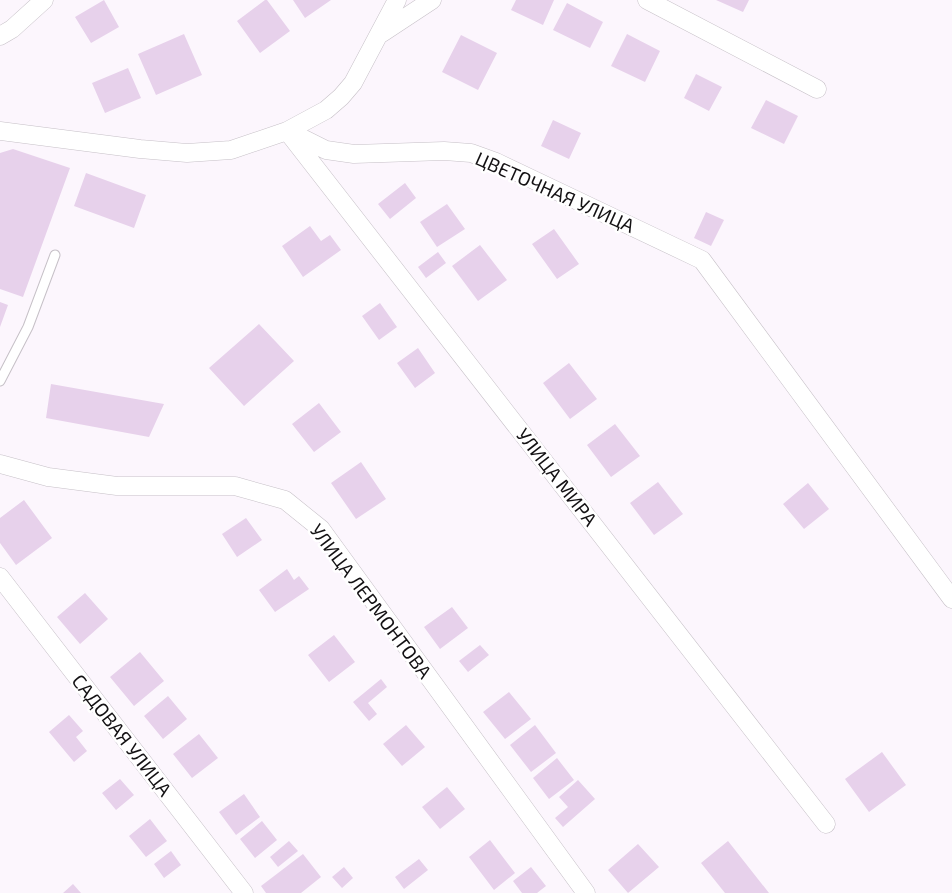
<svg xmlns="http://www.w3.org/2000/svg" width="952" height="893" font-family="'Exo 2',sans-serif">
	<rect width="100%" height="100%" fill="#fcf6fd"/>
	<!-- building -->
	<path fill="#e7d1eb" d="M 104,0 L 119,27 L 91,43 L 75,17 Z
		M 265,0 L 267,0 L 290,31 L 260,53 L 237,21 Z
		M 293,0 L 331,0 L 305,18 Z
		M 516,0 L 554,0 L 543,25 L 511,10 Z
		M 716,0 L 749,0 L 743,12 Z
		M 567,3 L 603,22 L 590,48 L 553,30 Z
		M 184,34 L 202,75 L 156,95 L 138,54 Z
		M 627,34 L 660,51 L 645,82 L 611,66 Z
		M 461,35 L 497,53 L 478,90 L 442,72 Z
		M 128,68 L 141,98 L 105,113 L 92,83 Z
		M 696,74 L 722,87 L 709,111 L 684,98 Z
		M 766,100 L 798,116 L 784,144 L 751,128 Z
		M 553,120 L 581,133 L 569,159 L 541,146 Z
		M 13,149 L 70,168 L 23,297 L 0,289 L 0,153 Z
		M 86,173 L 146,195 L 134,228 L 74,206 Z
		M 405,183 L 416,198 L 390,219 L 378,204 Z
		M 447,204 L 465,229 L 437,247 L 420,222 Z
		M 706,212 L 724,220 L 711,246 L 694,238 Z
		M 310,226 L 321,241 L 330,235 L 341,250 L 303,277 L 282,246 Z
		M 554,229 L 579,264 L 557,279 L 532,244 Z
		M 480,245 L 507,280 L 478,301 L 452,266 Z
		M 438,252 L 446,263 L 426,278 L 418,267 Z
		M 0,302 L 8,305 L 0,327 Z
		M 380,303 L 397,327 L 379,340 L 362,316 Z
		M 259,324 L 294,361 L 244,406 L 209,368 Z
		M 418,348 L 435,373 L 415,388 L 397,363 Z
		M 569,363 L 597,399 L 570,419 L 543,383 Z
		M 51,384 L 164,404 L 149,437 L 46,418 Z
		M 319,403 L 341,432 L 314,452 L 292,424 Z
		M 615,424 L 640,456 L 611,477 L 587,445 Z
		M 361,462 L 386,499 L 356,519 L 331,483 Z
		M 658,482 L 683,514 L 654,535 L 630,503 Z
		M 808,483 L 829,509 L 804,529 L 783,504 Z
		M 24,500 L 52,538 L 16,565 L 0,543 L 0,518 Z
		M 246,518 L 262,540 L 237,557 L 222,534 Z
		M 287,569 L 294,580 L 299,576 L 309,589 L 275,612 L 259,590 Z
		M 85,593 L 108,619 L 80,644 L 57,617 Z
		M 452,607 L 468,628 L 440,649 L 424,627 Z
		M 334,635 L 355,662 L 329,682 L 308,655 Z
		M 480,645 L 489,655 L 468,672 L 459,661 Z
		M 140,652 L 164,681 L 134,706 L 110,677 Z
		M 381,679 L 387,687 L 368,703 L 377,714 L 369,721 L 353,702 Z
		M 509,692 L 531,719 L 505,739 L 483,712 Z
		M 168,696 L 187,719 L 163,739 L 144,716 Z
		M 69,715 L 83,731 L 76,737 L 87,751 L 74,762 L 49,732 Z
		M 406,725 L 425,747 L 402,766 L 383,744 Z
		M 535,725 L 556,753 L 531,772 L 510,745 Z
		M 199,734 L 218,758 L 192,778 L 173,754 Z
		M 882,752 L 906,785 L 869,812 L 845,779 Z
		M 557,758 L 574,780 L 549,799 L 533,778 Z
		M 120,779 L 134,795 L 116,810 L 102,793 Z
		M 578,780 L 595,799 L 563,827 L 555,818 L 568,807 L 559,797 Z
		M 447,787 L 465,809 L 440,829 L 422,807 Z
		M 244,794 L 260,817 L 236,835 L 219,812 Z
		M 150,819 L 167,841 L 146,857 L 129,836 Z
		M 262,821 L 277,840 L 255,858 L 240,839 Z
		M 490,840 L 515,873 L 494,890 L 469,857 Z
		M 289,841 L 298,851 L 278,867 L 270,857 Z
		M 728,841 L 769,893 L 725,893 L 701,863 Z
		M 638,844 L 659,867 L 628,893 L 608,870 Z
		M 171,851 L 181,865 L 164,878 L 154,864 Z
		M 303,854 L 321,877 L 301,893 L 266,893 L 261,886 Z
		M 419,859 L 428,870 L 404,889 L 395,877 Z
		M 344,867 L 353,878 L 342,888 L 332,877 Z
		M 531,867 L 546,886 L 537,893 L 522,893 L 513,881 Z
		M 73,884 L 81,893 L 63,893 Z"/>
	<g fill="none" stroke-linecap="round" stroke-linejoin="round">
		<!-- service casing -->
		<g stroke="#c6c0c7" stroke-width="11">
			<path id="service" d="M 0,381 L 28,327 L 55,255"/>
		</g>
		<!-- minor casing -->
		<g stroke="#c6c0c7" stroke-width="19">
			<path id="minor" d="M 647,0 L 817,89
				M 382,33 L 432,0
				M 0,36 L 12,29 L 44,0
				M 0,131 L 140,149 L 187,153 L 231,150 L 287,131 L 326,110 L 341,97 L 353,83 L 397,0
				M 287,131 L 826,824
				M 292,133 L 326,150 L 354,154 L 444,151 L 471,153 L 496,162 L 702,260 L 952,599
				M 0,464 L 48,477 L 117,486 L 235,486 L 285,500 L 321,529 L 586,893
				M 0,577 L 244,893"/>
		</g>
		<!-- service -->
		<use href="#service" stroke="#fff" stroke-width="9"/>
		<!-- minor -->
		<use href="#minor" stroke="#fff" stroke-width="18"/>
	</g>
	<g text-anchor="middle" stroke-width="5" stroke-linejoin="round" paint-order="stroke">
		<!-- street labels -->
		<g font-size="19" fill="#131113" stroke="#fff">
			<text transform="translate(555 192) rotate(24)" y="7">ЦВЕТОЧНАЯ УЛИЦА</text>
			<text transform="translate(557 477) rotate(52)" y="7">УЛИЦА МИРА</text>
			<text transform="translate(371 601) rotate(53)" y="7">УЛИЦА ЛЕРМОНТОВА</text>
			<text transform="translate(122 735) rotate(52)" y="7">САДОВАЯ УЛИЦА</text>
		</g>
	</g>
</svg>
